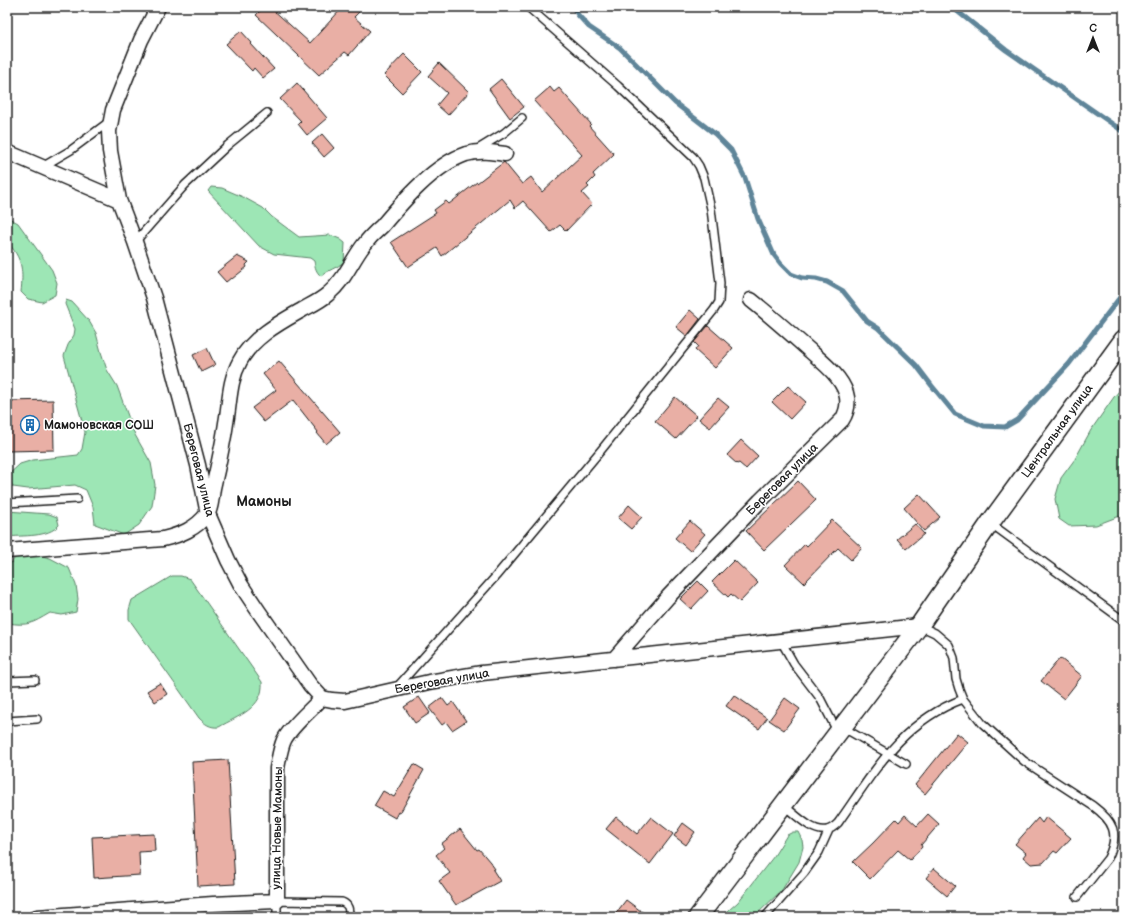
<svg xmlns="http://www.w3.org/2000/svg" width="1131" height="924" font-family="'Balsamiq Sans',sans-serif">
	<rect width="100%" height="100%" fill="#fff"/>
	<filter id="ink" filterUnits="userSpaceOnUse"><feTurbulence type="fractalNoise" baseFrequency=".025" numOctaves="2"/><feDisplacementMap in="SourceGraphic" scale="8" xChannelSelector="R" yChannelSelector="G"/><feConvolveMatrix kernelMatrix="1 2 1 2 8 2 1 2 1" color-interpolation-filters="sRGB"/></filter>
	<g filter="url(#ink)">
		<!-- green -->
		<path fill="#9de6b5" stroke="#5c8168" d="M 211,187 L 222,188 L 243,197 L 263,208 L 272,217 L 299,237 L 330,235 L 340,239 L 345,243 L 344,262 C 337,268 328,270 321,276 C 316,272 315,267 314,261 L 310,258 L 274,254 L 259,246 L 208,191 Z
			M 7,217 L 18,223 L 52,270 L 57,283 L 55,295 L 42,302 L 28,299 L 21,292 C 23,272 23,261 10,245 L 7,244 Z
			M 66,300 L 72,302 L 89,321 L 96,333 L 101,352 L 107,370 L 117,386 L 135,435 L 151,463 L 155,485 L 152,506 L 139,525 L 124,535 L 95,524 L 93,507 L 86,490 L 75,485 L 28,489 L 13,487 L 7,476 L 20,464 L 33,460 L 78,455 L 82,449 L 85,432 L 64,356 L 68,345 L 74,335 L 75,329 L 65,304 Z
			M 1124,385 L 1124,516 L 1117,517 L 1096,525 L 1069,526 L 1059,519 L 1055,499 L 1061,478 L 1075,459 L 1091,430 L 1114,397 Z
			M 7,511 L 49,514 L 57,517 L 59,525 C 48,538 23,535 7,537 Z
			M 38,555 L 50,558 L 69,568 L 76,585 L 78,599 L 76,612 L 62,615 L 50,613 C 31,624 29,626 7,623 L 7,568 L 15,558 Z
			M 172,576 L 181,576 L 190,579 L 262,682 C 264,708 238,716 219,727 C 210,728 205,724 199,718 L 129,619 L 129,610 L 132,600 Z
			M 793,832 L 798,832 L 802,840 L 803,847 L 799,862 L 782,890 L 754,917 L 721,917 L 738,902 L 774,856 L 787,835 Z"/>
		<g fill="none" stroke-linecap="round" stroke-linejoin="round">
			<!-- stream -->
			<path stroke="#5f8599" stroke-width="5" d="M 573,7 L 578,15 L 589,27 L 620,48 L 675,103 L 715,134 L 731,150 L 745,178 L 758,219 L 774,255 L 781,264 L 791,274 L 802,278 L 816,279 L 827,282 L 843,291 L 867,321 L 878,328 L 916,365 L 932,386 L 955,414 L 984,426 L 1005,427 L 1017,420 L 1069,364 L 1124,292
				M 952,7 L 1006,50 L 1124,132"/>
		</g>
		<!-- building -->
		<path fill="#e9afa5" stroke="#1c1c1c" d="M 264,7 L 270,7 L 310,43 L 343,7 L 364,7 L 354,17 L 370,31 L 349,55 L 345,52 L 319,75 L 256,15 Z
			M 241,31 L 252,43 L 251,44 L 274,69 L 263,78 L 254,68 L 252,71 L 226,44 Z
			M 404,54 L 422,72 L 402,93 L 384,75 Z
			M 439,63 L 469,92 L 448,115 L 437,105 L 447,93 L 428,76 Z
			M 501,79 L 524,107 L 510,118 L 489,89 Z
			M 297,83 L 327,118 L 307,135 L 298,124 L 301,121 L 280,99 Z
			M 550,87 L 554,92 L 559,88 L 591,124 L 589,126 L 614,154 L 593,174 L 595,177 L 587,185 L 589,187 L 582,193 L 592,204 L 566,231 L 560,225 L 551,232 L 523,201 L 515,208 L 510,200 L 442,256 L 437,248 L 408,267 L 391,242 L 436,213 L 434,210 L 446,201 L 449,204 L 477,182 L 477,183 L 504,162 L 522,184 L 531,177 L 542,192 L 582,155 L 534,101 Z
			M 322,134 L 334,148 L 324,157 L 312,143 Z
			M 237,256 L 249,262 L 246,265 L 247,267 L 232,279 L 231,278 L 226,282 L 217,272 Z
			M 690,310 L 700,319 L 687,336 L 676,327 Z
			M 708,326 L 733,348 L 715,368 L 695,350 L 698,346 L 694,342 Z
			M 207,348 L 215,365 L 201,372 L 193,355 Z
			M 279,361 L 340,432 L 326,444 L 317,433 L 318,432 L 293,400 L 264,422 L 252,408 L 276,390 L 263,374 Z
			M 788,386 L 806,402 L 790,419 L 772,402 Z
			M 675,397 L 697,416 L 676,439 L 655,421 Z
			M 718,398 L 729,407 L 710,428 L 699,419 Z
			M 53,400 L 54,450 L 7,451 L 7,401 Z
			M 741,440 L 758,456 L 746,469 L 739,463 L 737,464 L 727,455 Z
			M 798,481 L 816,500 L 764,550 L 746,531 Z
			M 919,494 L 940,517 L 924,531 L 904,508 Z
			M 629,505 L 642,517 L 631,529 L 618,518 Z
			M 832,520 L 862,548 L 851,560 L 838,548 L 804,583 L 785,565 L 805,544 L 807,546 Z
			M 690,521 L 705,534 L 690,551 L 675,538 Z
			M 915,524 L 924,534 L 906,549 L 897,539 Z
			M 734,560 L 758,583 L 740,602 L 731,594 L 728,597 L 712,582 Z
			M 698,581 L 708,591 L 691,609 L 680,599 Z
			M 1060,658 L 1082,676 L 1064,699 L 1041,681 Z
			M 160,683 L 167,694 L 155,702 L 147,691 Z
			M 734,695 L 767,718 L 759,729 L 726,706 Z
			M 419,697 L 430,713 L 415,723 L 404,707 Z
			M 442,698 L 448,706 L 453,702 L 466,721 L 452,730 L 446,722 L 442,725 L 429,708 Z
			M 785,698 L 800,709 L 784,730 L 769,720 Z
			M 957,733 L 968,742 L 925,794 L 915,785 Z
			M 228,760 L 235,884 L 198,886 L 192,762 Z
			M 414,764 L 424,770 L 400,813 L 398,812 L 395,818 L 374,806 L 383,791 L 394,797 Z
			M 928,814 L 939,824 L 921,845 L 922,847 L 910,860 L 898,850 L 870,879 L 853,862 L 873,843 L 896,819 L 899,822 L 905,815 L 917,826 Z
			M 616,817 L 637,834 L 651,817 L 673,834 L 650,864 L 606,829 Z
			M 1046,817 L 1071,838 L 1057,853 L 1054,851 L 1043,863 L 1031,864 L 1023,857 L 1026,853 L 1015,844 L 1038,818 L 1042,823 Z
			M 683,823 L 695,832 L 686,845 L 674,836 Z
			M 460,829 L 477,850 L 479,849 L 490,862 L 495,869 L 493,870 L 500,881 L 456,905 L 439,881 L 450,873 L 436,855 L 444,848 L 441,844 Z
			M 154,834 L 155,851 L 139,852 L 140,875 L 94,878 L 92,837 Z
			M 934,868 L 955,886 L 947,896 L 926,878 Z
			M 626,900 L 649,917 L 613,917 Z"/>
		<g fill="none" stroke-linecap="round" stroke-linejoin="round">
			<!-- service casing -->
			<g stroke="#1c1c1c" stroke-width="10">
				<path id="service" d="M 478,149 L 504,133 L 522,118
					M 42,167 L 71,150 L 110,121
					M 135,242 L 185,185 L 228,145 L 267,113
					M 7,503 L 77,499
					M 990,523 L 1124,621
					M 920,626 L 935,633 L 949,645 L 954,658 L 956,679 L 959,689 L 963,699 L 982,723 L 1024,761 L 1093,806 C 1113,821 1120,833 1108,858 L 1077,897
					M 781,641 L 794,664 L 820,698 L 837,731
					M 7,681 L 35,680
					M 397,687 L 496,576 L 602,449 L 714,310 L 719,302 L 720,283 L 711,209 L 704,178 L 699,166 L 693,157 L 618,86 L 528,7
					M 7,721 L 37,719
					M 842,727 L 906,764
					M 783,805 C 794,813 812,833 827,830 C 831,829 835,826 838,823 C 874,772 901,722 963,699
					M 189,906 L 189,917
					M 277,917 L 277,901 L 342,902 C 349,905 349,909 349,917
					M 765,917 L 804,873 L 819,852 L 829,830"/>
			</g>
			<!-- minor casing -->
			<g stroke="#1c1c1c" stroke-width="17">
				<path id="minor" d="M 158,7 L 141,40 L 113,110 L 109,131 L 110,151 L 119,200 L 135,242 L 154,298 L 198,465 L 208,514 L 228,560 L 241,585 L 259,612 L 310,685 L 322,698 L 332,700 L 345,701 L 429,682 L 482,673 L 919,626
					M 7,152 L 119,200
					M 7,551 L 163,539 C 180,535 196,529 207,514 C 211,510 212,494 213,488 C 218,466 223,445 226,423 C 230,401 229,381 240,361 C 253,337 279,323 302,310 C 311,305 320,301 328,294 C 344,281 351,262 363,246 C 369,238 375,232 382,226 C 403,201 434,165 466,154 C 479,150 492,152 505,154
					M 614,659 L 668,597 L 760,501 L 842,420 C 847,412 849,403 846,393 C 840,375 822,362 808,349 C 789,332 771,316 751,300
					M 37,917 L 213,904 L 277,901 L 277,768 C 279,759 280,749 284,740 C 291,726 311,710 322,698"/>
			</g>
			<!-- tertiary casing -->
			<g stroke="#1c1c1c" stroke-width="21">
				<path id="tertiary" d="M 698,917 L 919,626 L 990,523 L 1124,339"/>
			</g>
			<!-- service -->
			<use href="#service" stroke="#fff" stroke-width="7"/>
			<!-- minor -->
			<use href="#minor" stroke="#fff" stroke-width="14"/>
			<!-- tertiary -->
			<use href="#tertiary" stroke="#fff" stroke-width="18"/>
		</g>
	</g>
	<!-- icons -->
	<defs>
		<g id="building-ring" transform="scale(1)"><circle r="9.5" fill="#fff" stroke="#1f6fb2" stroke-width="1.5"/><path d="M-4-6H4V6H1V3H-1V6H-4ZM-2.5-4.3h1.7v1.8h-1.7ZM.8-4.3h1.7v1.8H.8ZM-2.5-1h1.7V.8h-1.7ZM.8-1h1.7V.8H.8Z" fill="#1f6fb2"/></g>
	</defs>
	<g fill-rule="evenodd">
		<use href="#building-ring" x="30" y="425"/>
	</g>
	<g text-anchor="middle" stroke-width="3" stroke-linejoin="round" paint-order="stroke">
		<!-- poi labels -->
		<g font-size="12" font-weight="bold" fill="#1c1c1c" stroke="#fff" text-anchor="start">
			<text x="44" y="429">Мамоновская СОШ</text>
		</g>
		<!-- street labels -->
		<g font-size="12" fill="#1c1c1c" stroke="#fff">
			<text transform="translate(1057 431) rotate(-54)" y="4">Центральная улица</text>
			<text transform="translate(199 470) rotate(76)" y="4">Береговая улица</text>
			<text transform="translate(782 479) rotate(-45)" y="4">Береговая улица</text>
			<text transform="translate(442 681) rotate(-10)" y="4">Береговая улица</text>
			<text transform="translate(277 828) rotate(-89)" y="4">улица Новые Мамоны</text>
		</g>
		<!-- quarter labels -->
		<g font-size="14" font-weight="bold" fill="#1c1c1c" stroke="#fff">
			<text x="264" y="506">Мамоны</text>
		</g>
	</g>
	<!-- margin -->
	<rect width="1131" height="924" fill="none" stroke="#fff" stroke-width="24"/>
	<rect x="12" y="12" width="1107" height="900" fill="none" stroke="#1c1c1c" stroke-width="1.5" filter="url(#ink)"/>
	<!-- north arrow -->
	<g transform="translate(1093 38)" stroke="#ffffff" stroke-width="3" paint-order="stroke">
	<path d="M0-3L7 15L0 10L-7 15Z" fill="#1c1c1c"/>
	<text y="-6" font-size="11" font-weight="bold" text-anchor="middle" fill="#1c1c1c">С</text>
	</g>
</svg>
